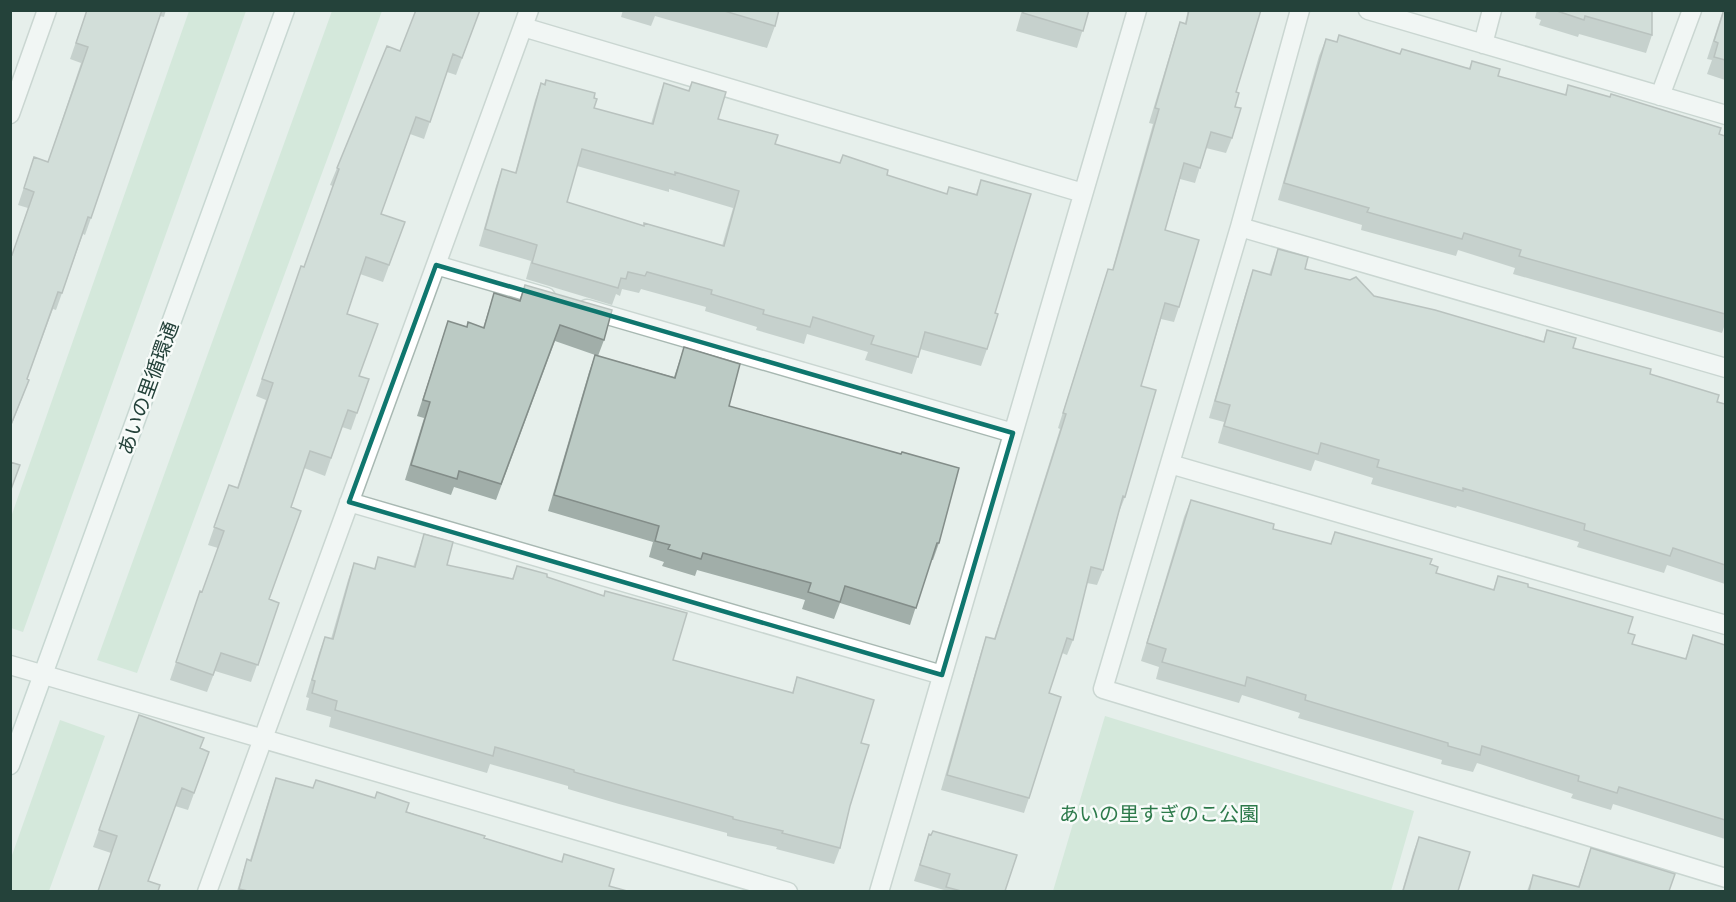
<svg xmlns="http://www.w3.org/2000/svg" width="1736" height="902" font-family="Poppins,'Noto Sans JP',sans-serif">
	<rect width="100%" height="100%" fill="#e6efeb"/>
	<!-- green -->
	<path fill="#bfe0c8" d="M 189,11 L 246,11 L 23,632 L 11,628 L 11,517 Z
		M 332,11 L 382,11 L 137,673 L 97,660 Z
		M 1105,716 L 1414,811 L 1391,891 L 1053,891 Z
		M 60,720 L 105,736 L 49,891 L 11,891 L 11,858 Z"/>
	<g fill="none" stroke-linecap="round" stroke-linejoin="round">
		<!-- street casing -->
		<g stroke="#a8b8b2" stroke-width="21">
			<path id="street" d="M 1300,10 L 1240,227 L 1103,689 L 1726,878
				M 1368,10 L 1726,115
				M 523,27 L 1083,193
				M 1483,44 L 1492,10
				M 1660,96 L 1692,10
				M 10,114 L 47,10
				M 1240,227 L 1726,368
				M 436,265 L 546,297
				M 587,309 L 1013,433
				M 1170,464 L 1726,625
				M 349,502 L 942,675
				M 10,665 L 788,892
				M 207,892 L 529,10
				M 879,892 L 1137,10"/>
		</g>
		<!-- secondary casing -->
		<g stroke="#a4bbb3" stroke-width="21">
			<path id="secondary" d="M 10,765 L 285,10"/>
		</g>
		<!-- street -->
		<use href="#street" stroke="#fff" stroke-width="18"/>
		<!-- secondary -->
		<use href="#secondary" stroke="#fff" stroke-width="18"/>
	</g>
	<!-- wall -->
	<path fill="#a1aea9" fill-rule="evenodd" d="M 87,10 L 166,10 L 164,17 L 160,16 L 91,218 L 85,235 L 83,234 L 56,310 L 53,309 L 27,379 L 23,396 L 10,429 L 10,254 L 12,255 L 28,208 L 18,205 L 34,157 L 48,162 L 81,63 L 70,59 Z
		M 480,10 L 456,75 L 447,72 L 424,139 L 410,134 L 381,214 L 405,222 L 383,282 L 360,274 L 347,314 L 359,376 L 369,379 L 351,430 L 342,427 L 325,476 L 304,468 L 291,507 L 269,599 L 279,603 L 251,682 L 215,671 L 207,692 L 170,680 L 200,591 L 202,592 L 218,548 L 208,545 L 229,485 L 237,488 L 266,400 L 256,396 L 301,266 L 304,267 L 333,186 L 330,185 L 337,168 L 400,51 Z
		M 623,10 L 779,10 L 775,26 L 767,48 L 655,16 L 651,26 L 621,17 Z
		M 1022,10 L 1089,10 L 1077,48 L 1016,31 Z
		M 1188,10 L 1261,10 L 1236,92 L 1232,138 L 1226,153 L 1206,148 L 1195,183 L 1180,179 L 1165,230 L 1179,307 L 1174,322 L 1161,319 L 1141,386 L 1125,497 L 1119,512 L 1103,570 L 1097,585 L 1087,583 L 1073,640 L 1067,655 L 1062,653 L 1049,693 L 1029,798 L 1024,813 L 941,790 L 981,652 L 986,637 L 994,639 L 1060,429 L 1058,428 L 1103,284 L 1108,269 L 1112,270 L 1153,124 L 1149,123 L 1175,37 L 1180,22 L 1185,23 Z
		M 1537,10 L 1652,10 L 1652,35 L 1646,53 L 1579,34 L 1578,37 L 1539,25 L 1541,20 L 1535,18 Z
		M 1723,10 L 1725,10 L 1725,80 L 1707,74 L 1712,60 L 1707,59 Z
		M 1326,39 L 1336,42 L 1400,54 L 1469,68 L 1472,61 L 1498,76 L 1565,95 L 1568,85 L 1725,136 L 1725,327 L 1724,327 L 1722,333 L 1513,274 L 1515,268 L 1458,250 L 1456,256 L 1361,230 L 1362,225 L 1278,200 L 1319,56 Z
		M 546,80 L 594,98 L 594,108 L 651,124 L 658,100 L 664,83 L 688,91 L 692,82 L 718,119 L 775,144 L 840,163 L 887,175 L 947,194 L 949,187 L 976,194 L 981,180 L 995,313 L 987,349 L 981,366 L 920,349 L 912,374 L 865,360 L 868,352 L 807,334 L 804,344 L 756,330 L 757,327 L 705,311 L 706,307 L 641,289 L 639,293 L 622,289 L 620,296 L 616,294 L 612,305 L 526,279 L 531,261 L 479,246 L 496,186 L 502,169 L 515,173 L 535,100 L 541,83 L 544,84 ZM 577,166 L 669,192 L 669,189 L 733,208 L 722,246 L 644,226 L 567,202 Z
		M 1278,249 L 1305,269 L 1374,296 L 1543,342 L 1547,330 L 1573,348 L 1650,374 L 1725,404 L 1725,584 L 1667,565 L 1664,573 L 1577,547 L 1579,542 L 1457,506 L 1456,508 L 1371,484 L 1373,478 L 1315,460 L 1311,471 L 1218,443 L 1224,422 L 1209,418 L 1247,288 L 1253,270 L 1269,275 Z
		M 525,285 L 604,340 L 598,356 L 555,341 L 496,500 L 454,487 L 451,495 L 405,480 L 424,418 L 417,416 L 448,321 L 466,327 L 483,328 L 494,293 L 519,301 Z
		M 684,347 L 729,406 L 939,543 L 933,560 L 931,560 L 910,625 L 840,603 L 834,619 L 802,609 L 805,600 L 697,570 L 695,576 L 662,566 L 664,562 L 649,557 L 653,542 L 548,511 L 589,372 L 595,355 L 674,377 Z
		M 1191,500 L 1273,529 L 1331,544 L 1335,532 L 1430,564 L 1436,573 L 1493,590 L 1498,576 L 1528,587 L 1628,633 L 1632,644 L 1685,659 L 1693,635 L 1725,645 L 1725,839 L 1613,804 L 1611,810 L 1571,798 L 1573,794 L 1477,763 L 1473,772 L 1441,764 L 1442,760 L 1298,718 L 1300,713 L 1242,695 L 1239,703 L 1156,679 L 1159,667 L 1141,661 L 1184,517 Z
		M 424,534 L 447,565 L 512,579 L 517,566 L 547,577 L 673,660 L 792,693 L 797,677 L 861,743 L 850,806 L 840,848 L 834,864 L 776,849 L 777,847 L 727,836 L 727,833 L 619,804 L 568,789 L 568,786 L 490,764 L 487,773 L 329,727 L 331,717 L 306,710 L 309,698 L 306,697 L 319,653 L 325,637 L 331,639 L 348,580 L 354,563 L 374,569 L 378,557 L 413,567 Z
		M 139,715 L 200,748 L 209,752 L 188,810 L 175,806 L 148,881 L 111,853 L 93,847 Z
		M 276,778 L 313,788 L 316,780 L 484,838 L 561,862 L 564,854 L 609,886 L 627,891 L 237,891 L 247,859 L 250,860 L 270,795 Z
		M 929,834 L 1005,891 L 944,891 L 944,890 L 914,881 Z
		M 1419,837 L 1458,891 L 1402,891 L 1413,853 Z
		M 1591,848 L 1669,891 L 1527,891 L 1533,875 L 1578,887 Z"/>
	<!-- building -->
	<path fill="#bbcac4" stroke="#838d89" stroke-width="1.5" fill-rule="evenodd" d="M 87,10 L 162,10 L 91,218 L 88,217 L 62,293 L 58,292 L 27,379 L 29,380 L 10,427 L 10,254 L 12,255 L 34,192 L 24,188 L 34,157 L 48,162 L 88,47 L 76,43 Z
		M 416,10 L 480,10 L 462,58 L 453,54 L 430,122 L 416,117 L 381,214 L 405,222 L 389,265 L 366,257 L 347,314 L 378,324 L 359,376 L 369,379 L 357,413 L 348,410 L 331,458 L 310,451 L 291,507 L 301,511 L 269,599 L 279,603 L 258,665 L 221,653 L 213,675 L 176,662 L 200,591 L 202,592 L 224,531 L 214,527 L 229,485 L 238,488 L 273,383 L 262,379 L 301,266 L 304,267 L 339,169 L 337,168 L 387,46 L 400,51 Z
		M 721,10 L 779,10 L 775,26 Z
		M 1023,10 L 1089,10 L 1083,31 L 1023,13 Z
		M 1189,10 L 1261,10 L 1236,92 L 1239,93 L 1235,107 L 1241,108 L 1232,138 L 1211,132 L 1200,168 L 1184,163 L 1165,230 L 1199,240 L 1179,307 L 1165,303 L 1141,386 L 1156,390 L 1125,497 L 1123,496 L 1103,570 L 1091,567 L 1073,640 L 1067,638 L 1049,693 L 1061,697 L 1029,798 L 947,775 L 986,637 L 995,639 L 1066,414 L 1063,413 L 1108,269 L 1113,270 L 1159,109 L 1155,108 L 1180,22 L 1186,24 Z
		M 1554,10 L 1652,10 L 1652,35 L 1585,16 L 1584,20 Z
		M 1724,10 L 1725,10 L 1725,60 L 1714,57 L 1718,43 L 1714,41 Z
		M 1339,35 L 1400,54 L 1402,49 L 1470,69 L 1472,61 L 1500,69 L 1498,76 L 1566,95 L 1568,85 L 1610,97 L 1611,94 L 1721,128 L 1719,134 L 1725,136 L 1725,314 L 1519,256 L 1521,250 L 1464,233 L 1462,239 L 1367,212 L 1369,208 L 1284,183 L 1326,39 L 1337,42 Z
		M 546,80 L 595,93 L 594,98 L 597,99 L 594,108 L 653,124 L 664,83 L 689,91 L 692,82 L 726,92 L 718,119 L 778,135 L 775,144 L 840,163 L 843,155 L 888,170 L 887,175 L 947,194 L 949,187 L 977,195 L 981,180 L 1031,194 L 995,313 L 998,314 L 987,349 L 925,332 L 918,357 L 871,344 L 874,336 L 813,317 L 810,327 L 763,314 L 764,310 L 711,294 L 712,290 L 647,272 L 645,276 L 628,272 L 626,279 L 621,278 L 618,288 L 532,263 L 537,245 L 485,229 L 502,169 L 516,173 L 541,83 L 545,85 ZM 582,149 L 675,175 L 675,172 L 739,191 L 724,246 L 644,223 L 644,226 L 567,202 Z
		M 1278,249 L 1308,257 L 1305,269 L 1350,280 L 1356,277 L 1374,296 L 1435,310 L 1544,342 L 1547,330 L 1576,338 L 1573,348 L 1651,369 L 1650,374 L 1719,395 L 1717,402 L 1725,404 L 1725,565 L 1673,548 L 1670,556 L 1584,530 L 1585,524 L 1463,488 L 1463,491 L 1377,467 L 1379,460 L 1321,443 L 1318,454 L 1224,426 L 1230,405 L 1215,401 L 1253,270 L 1271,275 Z
		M 525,285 L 612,310 L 604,340 L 560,325 L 501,484 L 459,471 L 457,479 L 411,465 L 430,402 L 423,400 L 448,321 L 467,327 L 468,322 L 484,328 L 494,293 L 520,301 Z
		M 684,347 L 740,364 L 729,406 L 901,454 L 902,452 L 959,468 L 939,543 L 937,543 L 916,608 L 845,586 L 840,602 L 808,592 L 811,583 L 703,553 L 701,559 L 668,549 L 670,545 L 655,541 L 659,526 L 554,495 L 595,355 L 675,378 Z
		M 10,462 L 20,465 L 10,492 Z
		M 1191,500 L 1274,524 L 1273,529 L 1331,544 L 1335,532 L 1432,559 L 1430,564 L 1438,567 L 1436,573 L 1494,590 L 1498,576 L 1528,584 L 1528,587 L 1633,617 L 1628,633 L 1635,635 L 1632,644 L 1686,659 L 1693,635 L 1725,645 L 1725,820 L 1619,787 L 1617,793 L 1578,781 L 1579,776 L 1482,746 L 1480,755 L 1448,746 L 1448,743 L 1305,700 L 1306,695 L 1247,677 L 1245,686 L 1162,662 L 1166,649 L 1147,643 Z
		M 424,534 L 453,542 L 447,565 L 513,579 L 517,566 L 547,574 L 547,577 L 604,596 L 605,591 L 687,613 L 673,660 L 793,693 L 797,677 L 874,700 L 861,743 L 869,745 L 850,806 L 840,848 L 782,833 L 783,831 L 733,819 L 733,817 L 626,787 L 574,772 L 574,770 L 495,747 L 493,756 L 335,710 L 337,701 L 312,693 L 315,681 L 312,680 L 325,637 L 333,639 L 354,563 L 375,569 L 378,557 L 415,567 Z
		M 139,715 L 204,738 L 200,748 L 209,752 L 194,793 L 182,788 L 148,881 L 160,885 L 158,891 L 98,891 L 117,836 L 99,830 Z
		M 276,778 L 313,788 L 316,780 L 375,798 L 377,792 L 409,803 L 406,812 L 485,836 L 484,838 L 562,862 L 564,854 L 614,869 L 609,886 L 627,891 L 248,891 L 239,889 L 247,859 L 251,861 Z
		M 933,831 L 1017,855 L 1005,891 L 961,891 L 946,887 L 950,874 L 920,865 L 929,834 L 931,835 Z
		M 1419,837 L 1470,852 L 1458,891 L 1403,891 Z
		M 1591,848 L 1675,874 L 1669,891 L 1529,891 L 1533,875 L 1579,887 Z"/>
	<!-- marked area -->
	<path d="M0 0H1736V902H0ZM 436,265 L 1013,433 L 942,675 L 349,502 Z" fill="#e6efeb" fill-opacity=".55" fill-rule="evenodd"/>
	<path fill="none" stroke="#0f766e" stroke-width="4.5" stroke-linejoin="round" d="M 436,265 L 1013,433 L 942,675 L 349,502 Z"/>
	<g text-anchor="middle" stroke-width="5" stroke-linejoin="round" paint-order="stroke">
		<!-- street labels -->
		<g font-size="20" fill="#24423a" stroke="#f7fbf9">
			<text transform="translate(148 388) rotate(-70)" y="7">あいの里循環通</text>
		</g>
		<!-- park labels -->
		<g font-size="20" fill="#2d7a4b" stroke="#f7fbf9">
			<text x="1159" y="821">あいの里すぎのこ公園</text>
		</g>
	</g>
	<!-- border -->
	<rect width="1736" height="902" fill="none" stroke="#24423a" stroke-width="24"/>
</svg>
